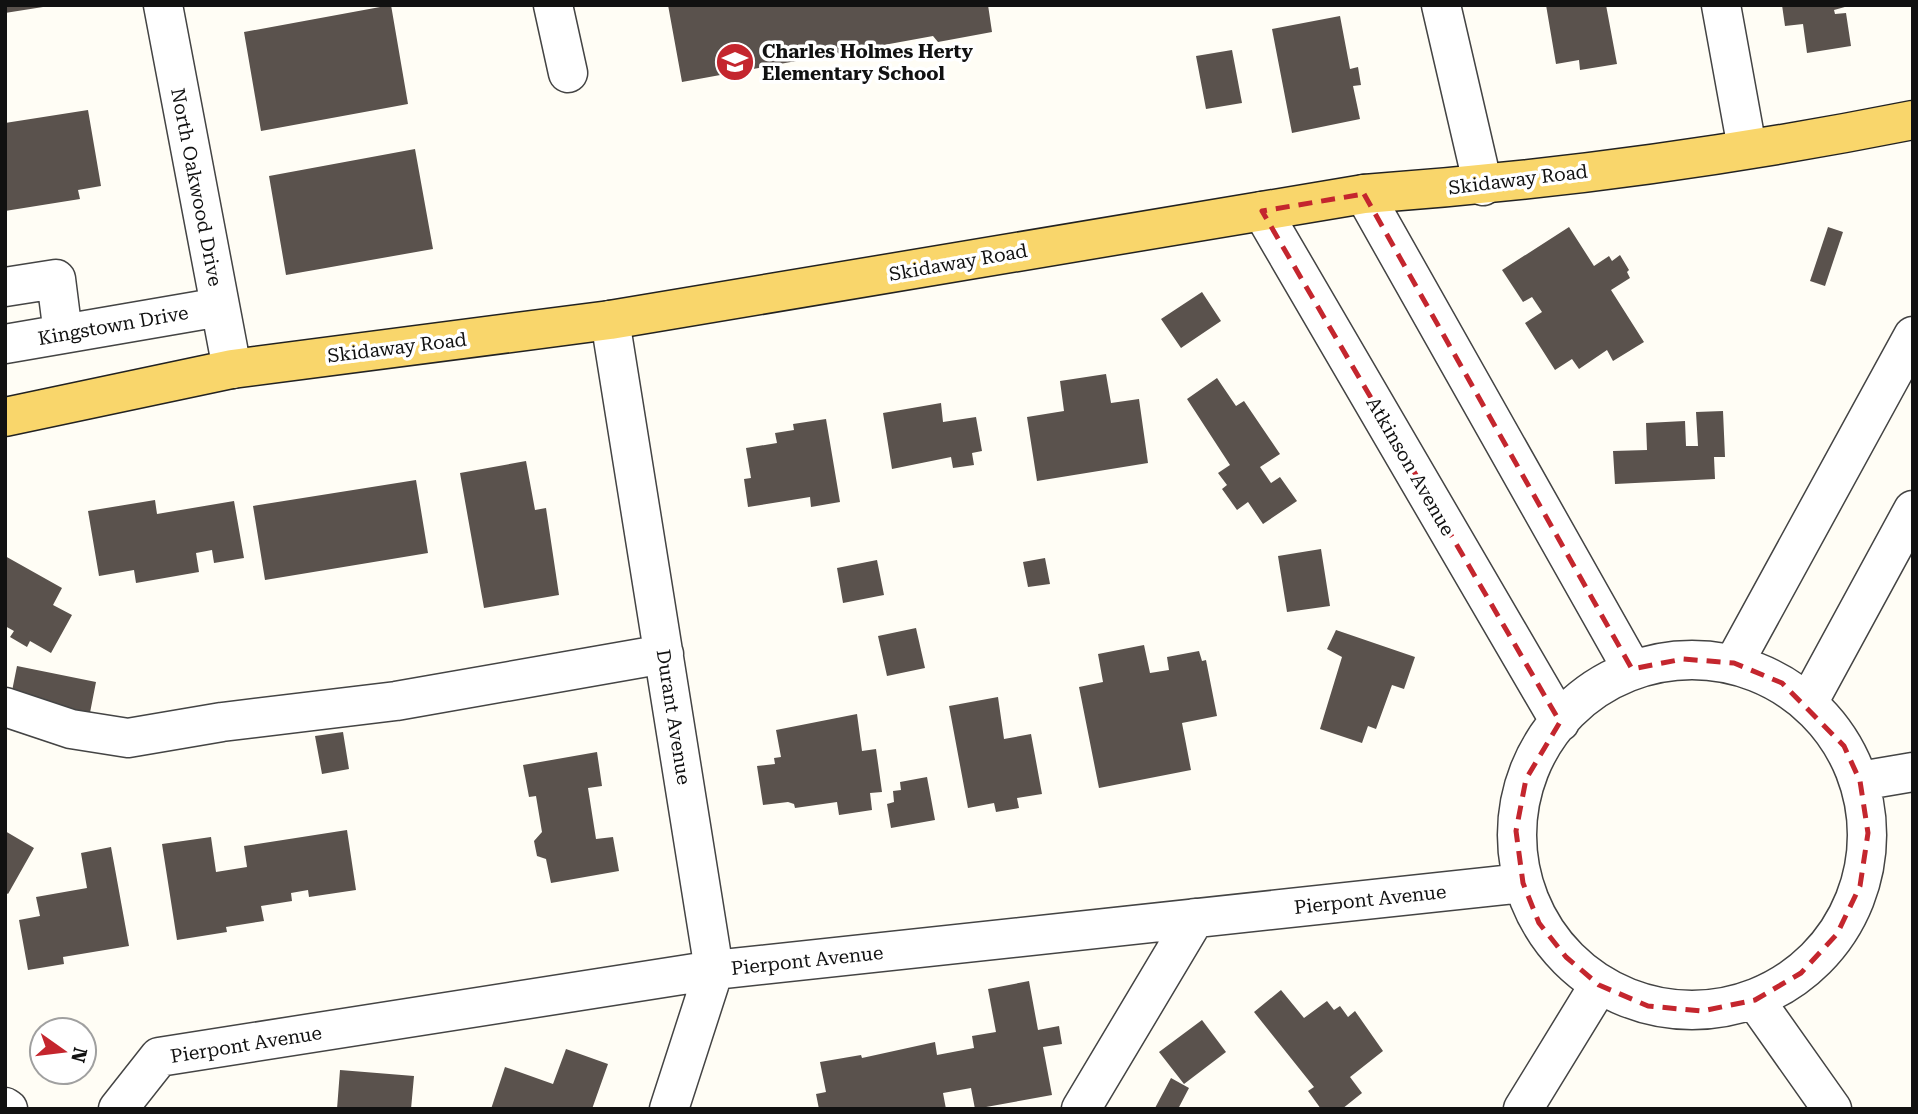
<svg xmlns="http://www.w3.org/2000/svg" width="1918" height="1114" font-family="'Roboto Serif',serif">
	<rect width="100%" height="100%" fill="#fffdf5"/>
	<!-- building -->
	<path fill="#5a524d" d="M 5,5 L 43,5 L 43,7 L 5,13 Z
		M 391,5 L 408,104 L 261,131 L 244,32 Z
		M 668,5 L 988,5 L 992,32 L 938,42 L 933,36 L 682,82 Z
		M 1546,5 L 1606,5 L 1617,64 L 1580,70 L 1579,60 L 1556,64 Z
		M 1782,5 L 1852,5 L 1834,10 L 1835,14 L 1846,13 L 1851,46 L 1807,53 L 1803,24 L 1785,26 Z
		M 1340,16 L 1350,69 L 1358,67 L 1361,85 L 1353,86 L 1360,119 L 1292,133 L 1272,29 Z
		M 1232,50 L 1242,103 L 1206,109 L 1196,56 Z
		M 88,110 L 101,186 L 78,190 L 80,199 L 5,211 L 5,123 Z
		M 415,149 L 433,249 L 286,275 L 269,176 Z
		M 1569,227 L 1594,266 L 1609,256 L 1612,261 L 1620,255 L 1629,270 L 1627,272 L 1630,278 L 1611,290 L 1644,342 L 1613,361 L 1607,350 L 1579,369 L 1572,359 L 1555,370 L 1525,323 L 1542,312 L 1532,297 L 1523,302 L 1502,270 Z
		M 1828,227 L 1843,232 L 1825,286 L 1810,281 Z
		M 1202,292 L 1221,321 L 1181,348 L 1161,319 Z
		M 1106,374 L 1111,403 L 1139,399 L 1148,463 L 1037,481 L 1027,417 L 1064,411 L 1060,381 Z
		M 1217,378 L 1236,406 L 1244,401 L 1280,454 L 1260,467 L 1271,483 L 1280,477 L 1297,501 L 1263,524 L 1248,502 L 1237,510 L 1222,489 L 1227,485 L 1218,473 L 1230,465 L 1187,399 Z
		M 941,403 L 943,422 L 976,417 L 982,451 L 972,453 L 974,465 L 953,468 L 951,457 L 892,469 L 883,413 Z
		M 1723,411 L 1725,457 L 1714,457 L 1715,479 L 1615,484 L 1613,451 L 1647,450 L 1646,423 L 1685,421 L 1686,446 L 1698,446 L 1696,412 Z
		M 826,419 L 840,502 L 811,507 L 810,497 L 748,507 L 744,479 L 751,478 L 746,448 L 777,443 L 775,433 L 794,430 L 793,424 Z
		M 526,461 L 535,510 L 546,508 L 559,595 L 484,608 L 460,473 Z
		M 416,480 L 428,553 L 265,580 L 253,506 Z
		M 155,500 L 157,514 L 234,501 L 244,558 L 214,563 L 212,550 L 196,553 L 199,572 L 136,583 L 134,570 L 99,576 L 88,511 Z
		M 1321,549 L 1330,606 L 1287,612 L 1278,556 Z
		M 5,556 L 62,588 L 53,605 L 72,615 L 51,653 L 30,641 L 27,647 L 10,637 L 14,631 L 5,626 Z
		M 1045,558 L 1050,584 L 1028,587 L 1023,562 Z
		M 877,560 L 884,595 L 843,603 L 837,568 Z
		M 916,628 L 925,668 L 887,676 L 878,636 Z
		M 1336,630 L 1415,657 L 1404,689 L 1392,685 L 1376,729 L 1368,726 L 1362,743 L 1320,729 L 1342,657 L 1327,649 Z
		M 1144,645 L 1150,673 L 1169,670 L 1167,657 L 1199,651 L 1202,661 L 1206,660 L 1217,716 L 1182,723 L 1191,770 L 1099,788 L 1079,687 L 1103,682 L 1098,654 Z
		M 17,666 L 96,682 L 88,723 L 10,701 Z
		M 998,697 L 1004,739 L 1031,734 L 1042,794 L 1017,798 L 1019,808 L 996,812 L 994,803 L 968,808 L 949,706 Z
		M 857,714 L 862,751 L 876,749 L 882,792 L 870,793 L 872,810 L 839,815 L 837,802 L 795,808 L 794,804 L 788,802 L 763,805 L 757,766 L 775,764 L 774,758 L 781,757 L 776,730 Z
		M 343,732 L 349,769 L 322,774 L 315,736 Z
		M 597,752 L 602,786 L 588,788 L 596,839 L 613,837 L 619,871 L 551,883 L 546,859 L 537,856 L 534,841 L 542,832 L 536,796 L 529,797 L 523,765 Z
		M 927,777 L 935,820 L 891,828 L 887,804 L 894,802 L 893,791 L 901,790 L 900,782 Z
		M 347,830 L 356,890 L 309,897 L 308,890 L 291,893 L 292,901 L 261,906 L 264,921 L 226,927 L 227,932 L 177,940 L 162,844 L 211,837 L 216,872 L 247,867 L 244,846 Z
		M 5,831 L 34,848 L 8,894 L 5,892 Z
		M 111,847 L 129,946 L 63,957 L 64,964 L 28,970 L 19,920 L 40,916 L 36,897 L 87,888 L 81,853 Z
		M 1029,981 L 1038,1030 L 1059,1026 L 1062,1044 L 1043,1047 L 1052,1095 L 975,1109 L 971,1088 L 943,1093 L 946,1109 L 819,1109 L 816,1094 L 826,1092 L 820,1062 L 861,1055 L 862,1058 L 935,1042 L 937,1055 L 974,1048 L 972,1036 L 996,1032 L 988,989 Z
		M 1281,990 L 1304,1018 L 1327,1001 L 1334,1010 L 1340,1006 L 1348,1017 L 1355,1011 L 1383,1051 L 1350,1077 L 1362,1093 L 1342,1109 L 1321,1109 L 1308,1091 L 1314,1087 L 1254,1012 Z
		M 1202,1020 L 1226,1052 L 1184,1084 L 1159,1052 Z
		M 566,1049 L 608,1064 L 592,1109 L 491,1109 L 505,1067 L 553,1084 Z
		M 340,1070 L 414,1076 L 411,1109 L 337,1109 Z
		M 1171,1078 L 1189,1088 L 1178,1109 L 1157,1109 L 1155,1108 Z"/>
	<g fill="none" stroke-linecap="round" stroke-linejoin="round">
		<!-- minor casing -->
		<g stroke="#444" stroke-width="41">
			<path id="minor" d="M 163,5 L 232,369
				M 553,5 L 568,73
				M 1441,5 L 1483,186
				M 1721,5 L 1747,148
				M 1364,194 L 1632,669
				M 1262,211 L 1560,722
				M 5,287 L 56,279 L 63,334
				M 610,320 L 714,970 L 669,1109
				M 5,344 L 220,307
				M1517 835a175 175 0 1 1 350 0a175 175 0 1 1-350 0Z
				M 1734,663 L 1913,336
				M 1808,703 L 1913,510
				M 5,707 L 71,729 L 128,738 L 222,722 L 396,701 L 664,654
				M 1860,781 L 1913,772
				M 1755,1000 L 1832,1109
				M 5,1107 L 8,1109
				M 118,1109 L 159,1057 L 714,970 L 1523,883
				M 1081,1109 L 1195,918
				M 1523,1109 L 1599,985"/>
		</g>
		<!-- major casing -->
		<g stroke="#222" stroke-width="41">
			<path id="major" d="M 5,417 L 232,369 L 610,320 L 1364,194 C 1547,181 1732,156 1913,120"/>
		</g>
		<!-- minor -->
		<use href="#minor" stroke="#fff" stroke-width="38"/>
		<!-- major -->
		<use href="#major" stroke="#f9d66b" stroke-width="38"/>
	</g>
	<!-- marked area -->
	<path fill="none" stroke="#c4262e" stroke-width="5" stroke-dasharray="14 9" stroke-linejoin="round" d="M 1364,194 L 1632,669 L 1683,659 L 1734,663 L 1782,683 L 1844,746 L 1860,781 L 1868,833 L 1860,886 L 1837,934 L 1801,973 L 1755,1000 L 1702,1011 L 1648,1006 L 1599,985 L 1566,957 L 1539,923 L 1523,883 L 1516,831 L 1526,779 L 1560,722 L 1262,211 Z"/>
	<!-- icons -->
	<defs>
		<g id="school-disc" transform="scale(2.0125)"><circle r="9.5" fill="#c4262e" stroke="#fff"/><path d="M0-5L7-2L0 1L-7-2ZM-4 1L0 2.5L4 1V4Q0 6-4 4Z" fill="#fff"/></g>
	</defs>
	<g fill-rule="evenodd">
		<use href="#school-disc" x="735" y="62"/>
	</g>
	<g text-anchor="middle" stroke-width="7" stroke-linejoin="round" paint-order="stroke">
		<!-- poi labels -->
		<g font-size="19" font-weight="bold" fill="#111" stroke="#fff" text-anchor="start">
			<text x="762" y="58">Charles Holmes Herty<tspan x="762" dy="22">Elementary School</tspan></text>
		</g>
		<!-- street labels -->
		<g font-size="19" fill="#111" stroke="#fff">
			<text transform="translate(1518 179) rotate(-7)" y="7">Skidaway Road</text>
			<text transform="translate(197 187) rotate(79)" y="7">North Oakwood Drive</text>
			<text transform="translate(958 262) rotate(-10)" y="7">Skidaway Road</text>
			<text transform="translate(113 325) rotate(-10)" y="7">Kingstown Drive</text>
			<text transform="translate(397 347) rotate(-7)" y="7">Skidaway Road</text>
			<text transform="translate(1411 466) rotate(60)" y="7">Atkinson Avenue</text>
			<text transform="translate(674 717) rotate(81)" y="7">Durant Avenue</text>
			<text transform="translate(1370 899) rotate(-6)" y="7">Pierpont Avenue</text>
			<text transform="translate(807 960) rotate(-6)" y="7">Pierpont Avenue</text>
			<text transform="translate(246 1044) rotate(-9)" y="7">Pierpont Avenue</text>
		</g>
	</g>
	<!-- border -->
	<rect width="1918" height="1114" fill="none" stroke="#111111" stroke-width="14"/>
	<!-- north arrow -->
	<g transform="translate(63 1051) rotate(104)"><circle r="33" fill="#ffffff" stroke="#a0a0a0" stroke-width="2"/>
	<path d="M0-5L12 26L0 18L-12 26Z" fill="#c4262e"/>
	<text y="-10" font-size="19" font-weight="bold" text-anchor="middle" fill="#111111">N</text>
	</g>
</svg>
